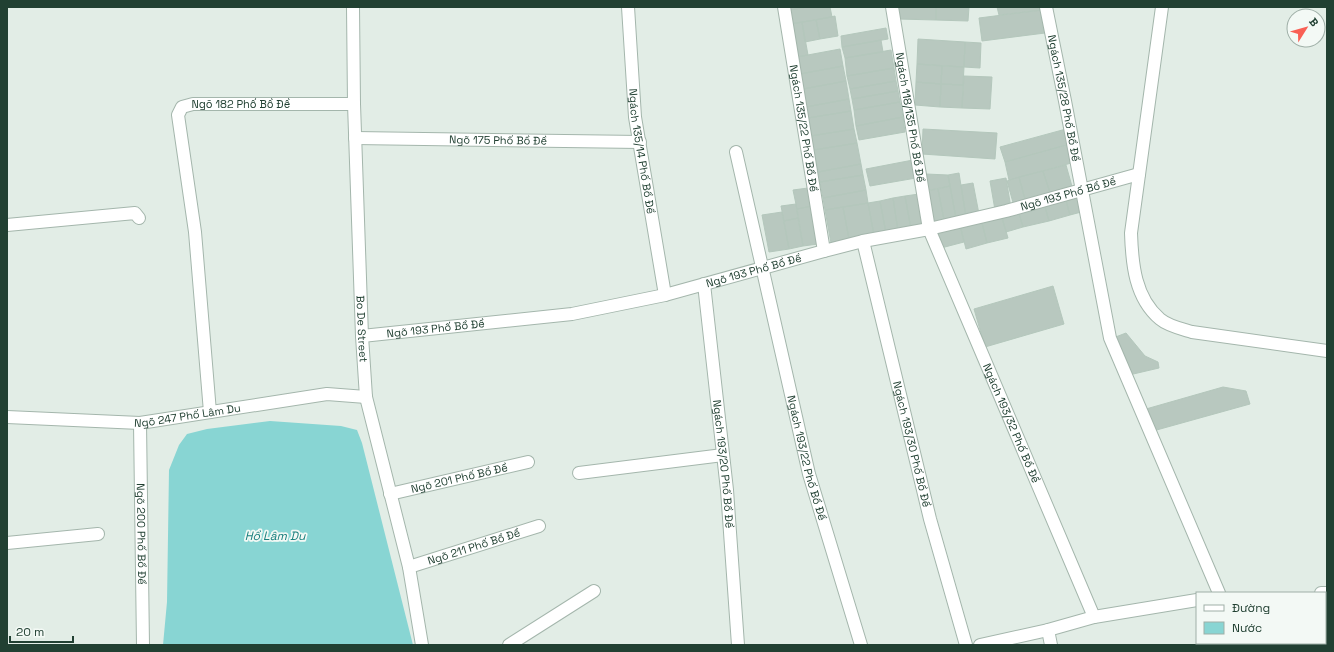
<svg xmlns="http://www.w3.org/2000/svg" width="1334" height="652" font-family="'Space Grotesk',sans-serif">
	<rect width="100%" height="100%" fill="#e2ede6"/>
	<!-- water -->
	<path fill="#88d5d3" d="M 270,421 L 341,426 L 357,430 L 362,443 L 413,645 L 163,645 L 167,602 L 169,470 L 179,445 L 187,434 L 207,429 Z"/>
	<!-- building -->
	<path fill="#b8c8bf" stroke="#b4c7bc" d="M 788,7 L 807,7 L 789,10 Z
		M 807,7 L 830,7 L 832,17 L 791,24 L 789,10 Z
		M 898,7 L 936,7 L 936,20 L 898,19 Z
		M 936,7 L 969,7 L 968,21 L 936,20 Z
		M 997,7 L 1041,7 L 1042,10 L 999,15 Z
		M 1042,10 L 1045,33 L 982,41 L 979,18 Z
		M 835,16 L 838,36 L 820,39 L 816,20 Z
		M 816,20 L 820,39 L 805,42 L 802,22 Z
		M 802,22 L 808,55 L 797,57 L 791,24 Z
		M 886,28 L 888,39 L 842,47 L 841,36 Z
		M 918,39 L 965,42 L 964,67 L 917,64 Z
		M 881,40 L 883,52 L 845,58 L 842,47 Z
		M 965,42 L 981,43 L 980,68 L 964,67 Z
		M 840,49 L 843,66 L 800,74 L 797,57 Z
		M 891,50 L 894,68 L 847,76 L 845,58 Z
		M 917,64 L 942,66 L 941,84 L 916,82 Z
		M 843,66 L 846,81 L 803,89 L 800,74 Z
		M 942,66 L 964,67 L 963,85 L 941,84 Z
		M 894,68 L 896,81 L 850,89 L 847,76 Z
		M 964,76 L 992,77 L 990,109 L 962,108 Z
		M 846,81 L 849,99 L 806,107 L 803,89 Z
		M 896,81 L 898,91 L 852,99 L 850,89 Z
		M 916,82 L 941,84 L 940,107 L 915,105 Z
		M 941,84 L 963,85 L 962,108 L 940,107 Z
		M 898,91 L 900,102 L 854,110 L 852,99 Z
		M 849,99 L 851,111 L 808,118 L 806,107 Z
		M 900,102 L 903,117 L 856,126 L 854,110 Z
		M 851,111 L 854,129 L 811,136 L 808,118 Z
		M 903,117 L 905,132 L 859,140 L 856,126 Z
		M 854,129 L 857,143 L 814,150 L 811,136 Z
		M 923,129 L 997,133 L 995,159 L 922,154 Z
		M 1066,129 L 1070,144 L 1005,162 L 1000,147 Z
		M 857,143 L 861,164 L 818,172 L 814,150 Z
		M 1070,144 L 1075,162 L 1009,180 L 1005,162 Z
		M 913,160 L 916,178 L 870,186 L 866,169 Z
		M 861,164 L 863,175 L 820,182 L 818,172 Z
		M 1066,165 L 1073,190 L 1051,196 L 1043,171 Z
		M 1043,171 L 1051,196 L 1026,203 L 1019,177 Z
		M 959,173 L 966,217 L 956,218 L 948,175 Z
		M 926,174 L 948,175 L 950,186 L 925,191 Z
		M 863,175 L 866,190 L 823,198 L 820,182 Z
		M 1019,177 L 1026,203 L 1014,206 L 1007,181 Z
		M 1006,178 L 1011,208 L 995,210 L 990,181 Z
		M 973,183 L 979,214 L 966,217 L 961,185 Z
		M 950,186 L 956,218 L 944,220 L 938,189 Z
		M 808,188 L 812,206 L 797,209 L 793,190 Z
		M 938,189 L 944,220 L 931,223 L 925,191 Z
		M 866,190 L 868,203 L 825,210 L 823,198 Z
		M 919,194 L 925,226 L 911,229 L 905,196 Z
		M 1080,194 L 1085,211 L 1070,215 L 1065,197 Z
		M 905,196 L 911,229 L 898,231 L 893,198 Z
		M 1065,197 L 1070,215 L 1049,221 L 1044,203 Z
		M 893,198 L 898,231 L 886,233 L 880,201 Z
		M 880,201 L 886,233 L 874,235 L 868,203 Z
		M 868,203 L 874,235 L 849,239 L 843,207 Z
		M 1044,203 L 1049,221 L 1023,227 L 1018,210 Z
		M 796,204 L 798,218 L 784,221 L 781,206 Z
		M 812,206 L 818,244 L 803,246 L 797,209 Z
		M 843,207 L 849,239 L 831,243 L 825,210 Z
		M 1018,210 L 1023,227 L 1006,232 L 1001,214 Z
		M 782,212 L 789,249 L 769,252 L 762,215 Z
		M 1001,214 L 1008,238 L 987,243 L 981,219 Z
		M 798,218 L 803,246 L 789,249 L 784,221 Z
		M 981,219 L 987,243 L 966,249 L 960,225 Z
		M 960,225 L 964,242 L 941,248 L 936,231 Z
		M 1053,286 L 1064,324 L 985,347 L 974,309 Z
		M 1126,333 L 1145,356 L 1158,362 L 1159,368 L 1129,375 L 1113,338 Z
		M 1223,387 L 1246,391 L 1250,404 L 1153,431 L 1146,409 Z"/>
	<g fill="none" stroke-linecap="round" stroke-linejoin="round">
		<!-- minor casing -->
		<g stroke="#a4b6ac" stroke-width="14">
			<g id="minor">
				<path id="s1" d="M 353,7 L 354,104 L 362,336 L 366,397 L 409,567 L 422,645"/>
				<path id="s2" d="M 628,7 L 635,117 L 665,295"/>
				<path id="s3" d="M 784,7 L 824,251"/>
				<path id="s4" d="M 892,7 L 929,229 L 1094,617"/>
				<path id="s5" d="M 1046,7 L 1065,101 L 1110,338 L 1219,593"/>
				<path d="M 1162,7 L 1131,233 C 1132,264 1135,298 1160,319 C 1168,326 1182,329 1192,332 L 1327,351"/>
				<path id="s6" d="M 355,138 L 640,142"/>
				<path id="s7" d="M 736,152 L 809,474 L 861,645"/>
				<path d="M 7,225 L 135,213 L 139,218"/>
				<path id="s8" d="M 863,241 L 930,519 L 966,645"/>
				<path id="s9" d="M 704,284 L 727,490 L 738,645"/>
				<path id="s10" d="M 362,336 L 572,314 L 665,295 L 824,251 L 863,241 L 929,229 L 1006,211 L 1139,174"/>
				<path id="s11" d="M 210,412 L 195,232 L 178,115 L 182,107 L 193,104 L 354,104"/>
				<path id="s12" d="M 7,417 L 140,423 L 327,394 L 366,397"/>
				<path id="s13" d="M 140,423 L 143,645"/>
				<path d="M 579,473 L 723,455"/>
				<path id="s14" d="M 390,494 L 528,462"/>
				<path d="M 7,543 L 98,534"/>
				<path id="s15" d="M 409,567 L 539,526"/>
				<path d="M 1321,593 L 1327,593"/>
				<path d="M 1048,630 L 1051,645"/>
				<path d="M 509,645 L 594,591"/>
				<path d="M 980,645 L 1048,630 L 1094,617 L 1197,600"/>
			</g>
		</g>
		<!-- minor -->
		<use href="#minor" stroke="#fff" stroke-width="12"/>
	</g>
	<g text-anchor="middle" stroke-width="3.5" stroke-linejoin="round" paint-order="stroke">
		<!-- street labels -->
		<g font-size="11" fill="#214032" stroke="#f3f9f5">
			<text dy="4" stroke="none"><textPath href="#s5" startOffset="93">Ngách 135/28 Phố Bồ Đề</textPath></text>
			<text dy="4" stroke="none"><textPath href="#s11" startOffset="367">Ngõ 182 Phố Bồ Đề</textPath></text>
			<text dy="4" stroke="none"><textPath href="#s4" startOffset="112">Ngách 118/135 Phố Bồ Đề</textPath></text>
			<text dy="4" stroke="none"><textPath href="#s3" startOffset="123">Ngách 135/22 Phố Bồ Đề</textPath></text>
			<text dy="4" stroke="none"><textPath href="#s6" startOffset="143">Ngõ 175 Phố Bồ Đề</textPath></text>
			<text dy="4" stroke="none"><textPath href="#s2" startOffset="145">Ngách 135/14 Phố Bồ Đề</textPath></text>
			<text dy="4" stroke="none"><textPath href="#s10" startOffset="722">Ngõ 193 Phố Bồ Đề</textPath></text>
			<text dy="4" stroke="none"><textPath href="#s10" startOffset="398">Ngõ 193 Phố Bồ Đề</textPath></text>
			<text dy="4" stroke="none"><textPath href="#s10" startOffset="74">Ngõ 193 Phố Bồ Đề</textPath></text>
			<text dy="4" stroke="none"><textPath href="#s1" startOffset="322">Bo De Street</textPath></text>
			<text dy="4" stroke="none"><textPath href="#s12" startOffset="181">Ngõ 247 Phố Lâm Du</textPath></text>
			<text dy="4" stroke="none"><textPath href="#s4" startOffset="436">Ngách 193/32 Phố Bồ Đề</textPath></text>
			<text dy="4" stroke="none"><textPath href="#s8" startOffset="209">Ngách 193/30 Phố Bồ Đề</textPath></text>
			<text dy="4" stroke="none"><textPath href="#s7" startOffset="314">Ngách 193/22 Phố Bồ Đề</textPath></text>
			<text dy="4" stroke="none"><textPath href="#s9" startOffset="181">Ngách 193/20 Phố Bồ Đề</textPath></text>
			<text dy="4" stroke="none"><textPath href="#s14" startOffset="71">Ngõ 201 Phố Bồ Đề</textPath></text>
			<text dy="4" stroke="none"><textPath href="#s13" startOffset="111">Ngõ 200 Phố Bồ Đề</textPath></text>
			<text dy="4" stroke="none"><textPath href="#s15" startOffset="68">Ngõ 211 Phố Bồ Đề</textPath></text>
		</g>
		<!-- water labels -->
		<g font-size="12" font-style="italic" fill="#187f7d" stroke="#f3f9f5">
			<text x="275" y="540">Hồ Lâm Du</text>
		</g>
	</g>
	<!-- border -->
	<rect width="1334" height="652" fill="none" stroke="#214032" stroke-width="16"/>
	<!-- legend -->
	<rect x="1196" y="592" width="130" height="52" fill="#f3f9f5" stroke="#9fafa7"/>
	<rect x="1204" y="605" width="20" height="6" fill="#ffffff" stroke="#9fafa7"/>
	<text x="1232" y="612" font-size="12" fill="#214032">Đường</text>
	<rect x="1204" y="622" width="20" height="12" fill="#88d5d3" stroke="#9fafa7"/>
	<text x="1232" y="632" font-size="12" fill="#214032">Nước</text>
	<!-- north arrow -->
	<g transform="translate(1306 28) rotate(53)"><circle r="19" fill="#f3f9f5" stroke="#9fafa7"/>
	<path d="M0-3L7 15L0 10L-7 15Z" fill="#f96055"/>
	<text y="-6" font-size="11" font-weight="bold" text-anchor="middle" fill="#214032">B</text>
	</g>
	<!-- scale -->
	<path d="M10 636v6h63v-6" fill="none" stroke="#214032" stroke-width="2"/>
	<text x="16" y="636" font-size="12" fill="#214032" stroke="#f3f9f5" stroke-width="3" paint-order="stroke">20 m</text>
</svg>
